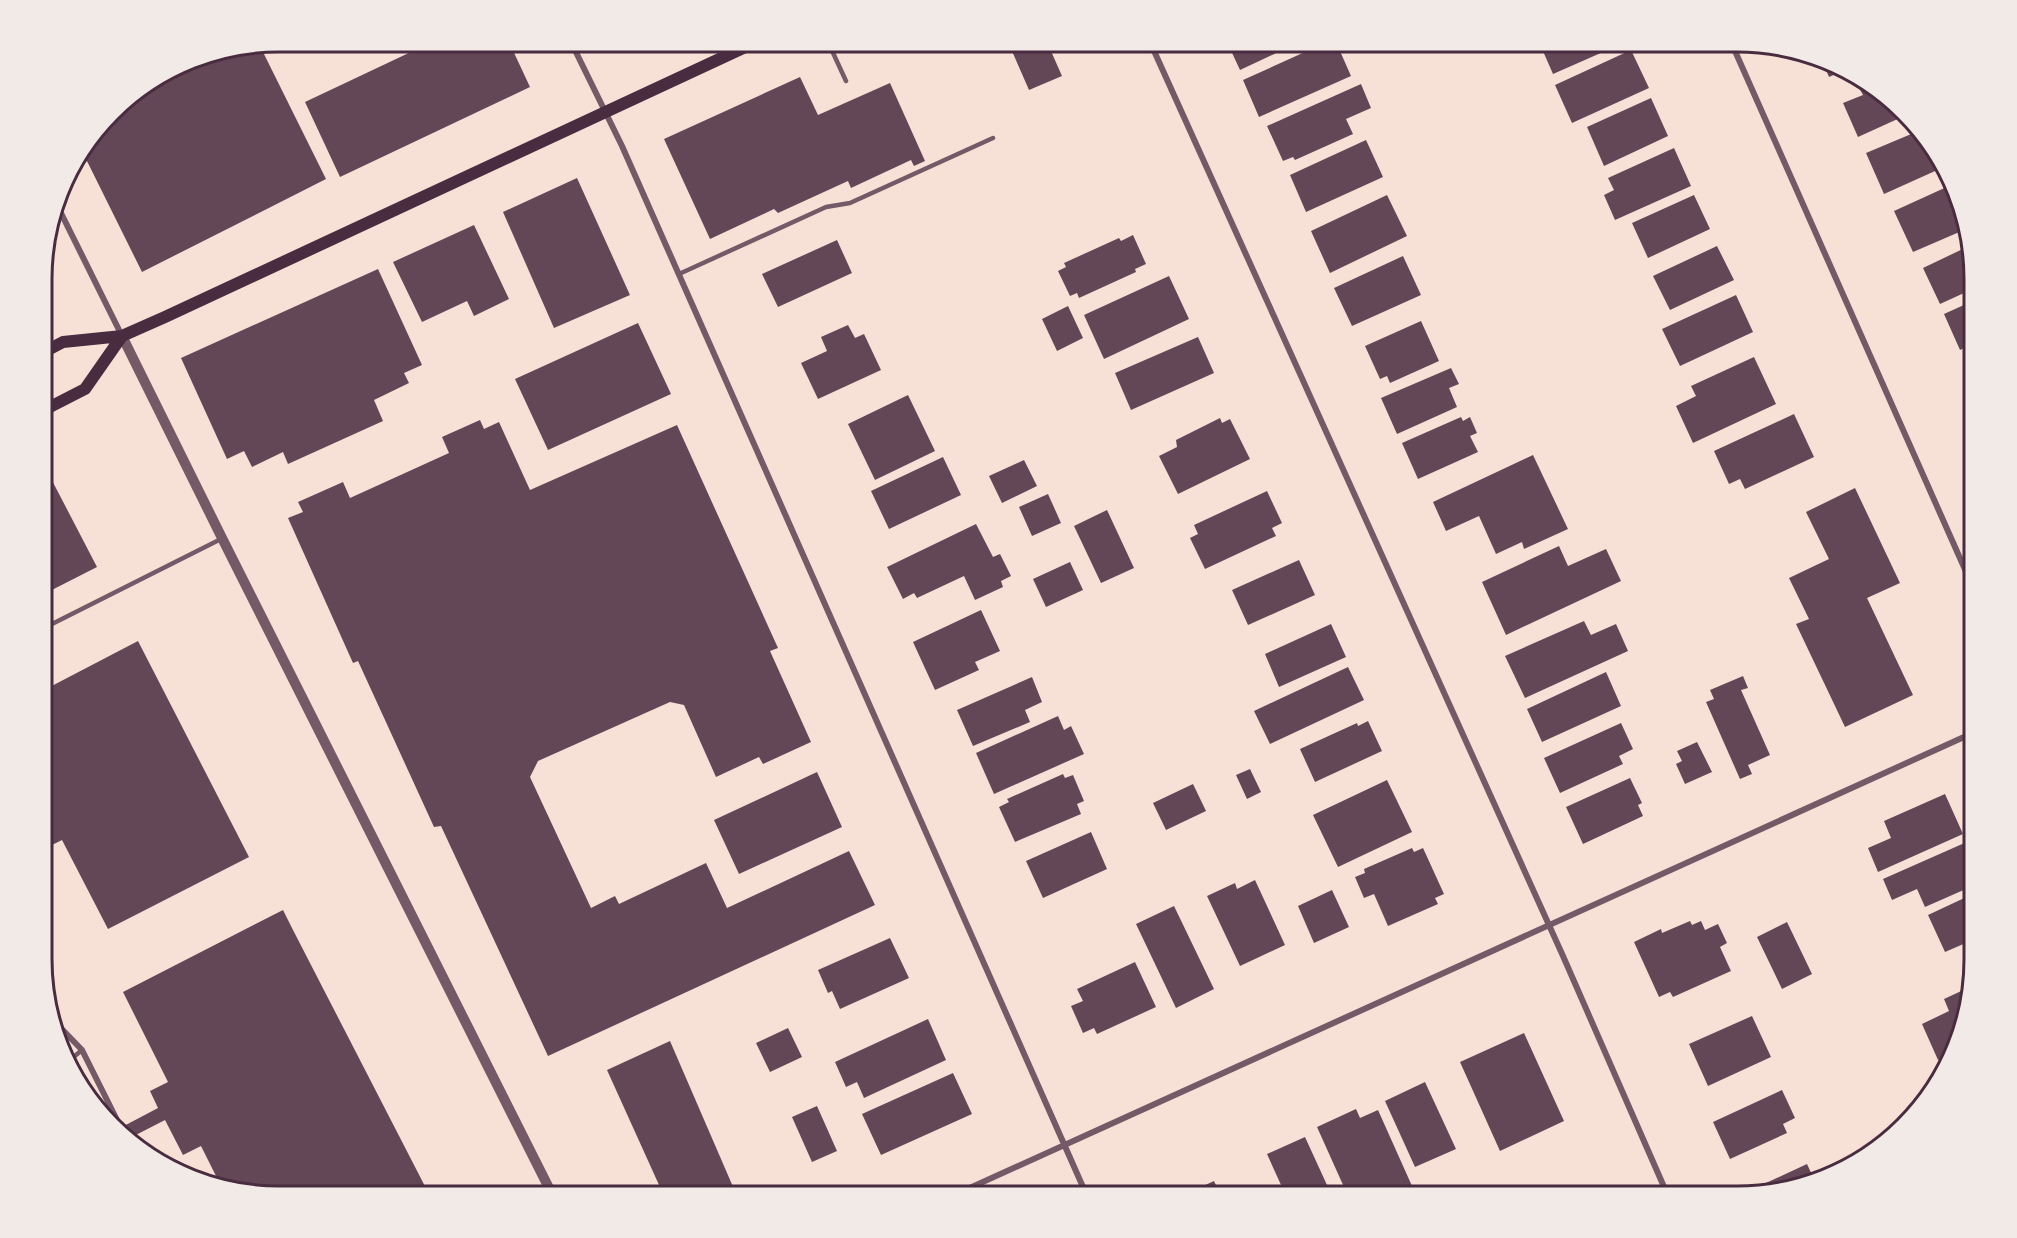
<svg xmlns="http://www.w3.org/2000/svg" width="2017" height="1238" viewBox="0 0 2017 1238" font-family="'Varela Round',sans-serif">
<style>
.building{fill:#644757}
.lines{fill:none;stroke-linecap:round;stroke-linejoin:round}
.service{stroke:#755966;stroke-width:4.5}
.minor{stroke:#755966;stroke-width:6}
.tertiary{stroke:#755966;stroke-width:10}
.secondary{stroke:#4a2c40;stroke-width:12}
.rim{fill:none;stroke:#4a2c40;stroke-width:3}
</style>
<rect width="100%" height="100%" fill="#f7e1d7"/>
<!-- building -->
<path class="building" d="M432,42H509L530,87L340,177L305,102Z
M1008,42H1047L1062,76L1029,90Z
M1227,42H1300L1240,70Z
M1327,42H1336L1351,76L1259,117L1243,80Z
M1539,42H1618L1619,45L1553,74Z
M260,46L326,179L142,272L83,153L123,101L189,60Z
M1631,50L1649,88L1572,123L1555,85Z
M1821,58L1845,70L1829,77Z
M800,77L818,115L890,83L925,161L914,166L911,160L851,188L848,181L778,213L774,209L710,239L664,139Z
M1868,81L1902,117L1858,137L1843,103L1863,95L1858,86Z
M1361,84L1371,108L1346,119L1353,134L1295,160L1293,157L1283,161L1267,126Z
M1651,98L1668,136L1604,166L1587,127Z
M1916,132L1940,157L1944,167L1884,194L1866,153Z
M1366,140L1383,177L1306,212L1290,175Z
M1674,148L1691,186L1615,220L1604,195L1614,190L1608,178Z
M577,178L630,295L554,328L503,212Z
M1951,185L1964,230L1913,252L1894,211Z
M1387,195L1407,236L1330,273L1311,231Z
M1694,195L1710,229L1648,258L1632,223Z
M474,225L509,299L474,316L467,301L422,322L393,262Z
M1133,235L1146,264L1135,269L1136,272L1079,298L1077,293L1070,296L1058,271L1066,267L1064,263L1119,238L1121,241Z
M837,240L852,273L778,307L762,274Z
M1717,246L1734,280L1670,310L1653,276Z
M1969,246L1975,264V288L1940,304L1923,268Z
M1403,256L1421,295L1352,326L1334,288Z
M378,269L422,365L404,373L409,383L374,400L383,421L288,464L283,452L252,467L244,451L227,459L181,358Z
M1169,276L1189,319L1104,359L1084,315Z
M1736,295L1753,332L1680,366L1662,329Z
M1975,300V343L1960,350L1944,314Z
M1068,306L1083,338L1057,351L1042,319Z
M1421,321L1439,361L1390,383L1387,376L1380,379L1365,346Z
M638,323L671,394L548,450L515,379Z
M848,325L855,338L864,334L881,370L818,399L801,363L827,351L821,337Z
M1198,337L1214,373L1131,410L1115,373Z
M1754,357L1776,404L1693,443L1676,406L1696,396L1691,386Z
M1975,358V383L1965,362Z
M1451,368L1459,384L1449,388L1457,407L1397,434L1381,398Z
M908,395L935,451L875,480L848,424Z
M1794,414L1814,457L1745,489L1740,479L1729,484L1714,451Z
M1461,417L1463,421L1470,417L1477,433L1470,436L1478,452L1418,479L1402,443Z
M1220,418L1222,423L1230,419L1250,459L1178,494L1159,456L1177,447L1176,440Z
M480,420L484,429L499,422L530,490L677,425L778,648L770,651L811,742L763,764L759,757L716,777L684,705L670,702L538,761L530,777L591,908L615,896L619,904L706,863L727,908L849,851L875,905L548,1056L441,826L434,827L358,661L353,663L288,518L303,512L298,502L343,482L350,498L449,453L442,437Z
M1533,455L1568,529L1524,549L1522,542L1496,554L1479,516L1446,531L1433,502Z
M943,457L961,495L889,529L871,491Z
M1024,460L1037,486L1002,503L989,476Z
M44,465L97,567L44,594Z
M1855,488L1900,583L1867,598L1913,695L1845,727L1796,624L1809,619L1789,578L1829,559L1806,512Z
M1267,491L1282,523L1272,528L1276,536L1205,569L1190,538L1198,534L1194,525Z
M1048,494L1061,523L1032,536L1019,507Z
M1107,510L1134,568L1101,583L1074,526Z
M976,524L993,557L1000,554L1011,576L1001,581L1003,587L975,600L964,576L917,598L914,593L903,599L887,567Z
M1559,546L1568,566L1606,549L1621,581L1506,635L1482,582Z
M1299,560L1315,595L1248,625L1232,590Z
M1070,562L1083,590L1046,607L1033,579Z
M981,610L1000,651L975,662L979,670L935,690L913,642Z
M1584,621L1591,635L1616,624L1628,651L1525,698L1505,656Z
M1331,624L1346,657L1279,687L1265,654Z
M138,641L249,857L108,929L62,840L44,849V690Z
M1348,667L1364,700L1270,744L1254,711Z
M1606,672L1621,706L1542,742L1527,709Z
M1743,676L1748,688L1741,690L1770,755L1748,765L1752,774L1740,779L1706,702L1714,699L1710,690Z
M1032,677L1042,702L1025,710L1030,722L973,746L957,710Z
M1058,716L1064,730L1071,726L1084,754L994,794L976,753Z
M1368,721L1382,751L1315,782L1300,749L1357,723L1358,726Z
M1621,723L1633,749L1619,756L1623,764L1560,793L1544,758Z
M1697,742L1712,772L1685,784L1676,764L1682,761L1677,751Z
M1250,769L1261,792L1247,799L1236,775Z
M817,772L842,827L739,874L714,820Z
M1063,774L1065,778L1073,775L1084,801L1077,804L1081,814L1015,842L999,807L1009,802L1007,799Z
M1630,778L1642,803L1638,805L1643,816L1583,844L1566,807Z
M1387,780L1412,832L1338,867L1313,815Z
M1193,784L1206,811L1166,830L1153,803Z
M1945,794L1963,834L1878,872L1868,848L1891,838L1884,821Z
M1091,832L1107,869L1043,898L1026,861Z
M1969,841L1975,854V885L1925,907L1917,889L1892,900L1883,879Z
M1412,848L1414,852L1423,848L1444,894L1435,898L1438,904L1388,926L1374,894L1364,898L1355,877L1365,873L1364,869Z
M1255,880L1285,945L1240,966L1207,896L1235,883L1237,889Z
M1332,890L1349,927L1314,943L1298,906Z
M1975,893V939L1945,952L1928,915Z
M1174,906L1214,989L1176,1008L1136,924Z
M283,910L293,930L430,1196H279L222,1188L201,1146L183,1155L165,1120L130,1138L120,1128L158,1108L150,1091L168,1082L123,992Z
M1690,921L1692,925L1701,921L1705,930L1718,924L1727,943L1720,947L1731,971L1673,997L1670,992L1659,997L1634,942L1661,929L1662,933Z
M1787,922L1812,974L1782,989L1757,937Z
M890,938L909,978L840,1009L832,991L828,993L818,970Z
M1135,962L1156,1007L1097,1034L1094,1028L1083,1033L1071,1006L1083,1001L1077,989Z
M1972,986L1963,1035L1954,1053L1938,1060L1922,1024L1949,1011L1944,999Z
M1752,1016L1771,1057L1708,1086L1689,1044Z
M928,1019L946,1060L864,1098L857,1082L846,1087L835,1062Z
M788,1028L802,1057L770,1072L756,1043Z
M1524,1033L1564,1121L1500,1151L1460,1062Z
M670,1041L737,1196H664L607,1070Z
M953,1073L972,1114L881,1155L862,1114Z
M1425,1082L1456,1149L1415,1167L1385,1101Z
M1782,1090L1795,1118L1783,1124L1787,1133L1730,1159L1713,1122Z
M817,1106L837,1151L812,1162L792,1117Z
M1356,1109L1360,1118L1378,1110L1412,1186L1390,1196H1348L1317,1127Z
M1305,1137L1327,1185L1318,1189L1321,1196H1286L1267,1154Z
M1807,1164L1813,1177L1758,1194L1755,1188Z
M1214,1181L1221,1196H1181Z"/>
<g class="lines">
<!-- service -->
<path class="service" d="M828,42L846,81
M679,274L826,207L850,203L993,138
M44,628L221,539
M70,1060L82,1050"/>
<!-- minor -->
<path class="minor" d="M571,42L622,146L1087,1196
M1150,42L1563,956L1668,1196
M1731,42L1975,592
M57,205L122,336
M57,1024L82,1050L123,1132
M952,1196L1975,732"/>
<!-- tertiary -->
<path class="tertiary" d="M122,336L222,538L553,1196"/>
<!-- secondary -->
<path class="secondary" d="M44,352L63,342L122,336L165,317L756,42
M44,410L85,389L122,336"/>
</g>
<!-- crop -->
<path d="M0 0H2017V1238H0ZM279 52H1737A227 227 0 0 1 1964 279V959A227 227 0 0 1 1737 1186H279A227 227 0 0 1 52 959V279A227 227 0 0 1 279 52Z" fill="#f1eae7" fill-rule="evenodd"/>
<path class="rim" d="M279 52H1737A227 227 0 0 1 1964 279V959A227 227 0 0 1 1737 1186H279A227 227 0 0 1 52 959V279A227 227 0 0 1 279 52Z"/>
</svg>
